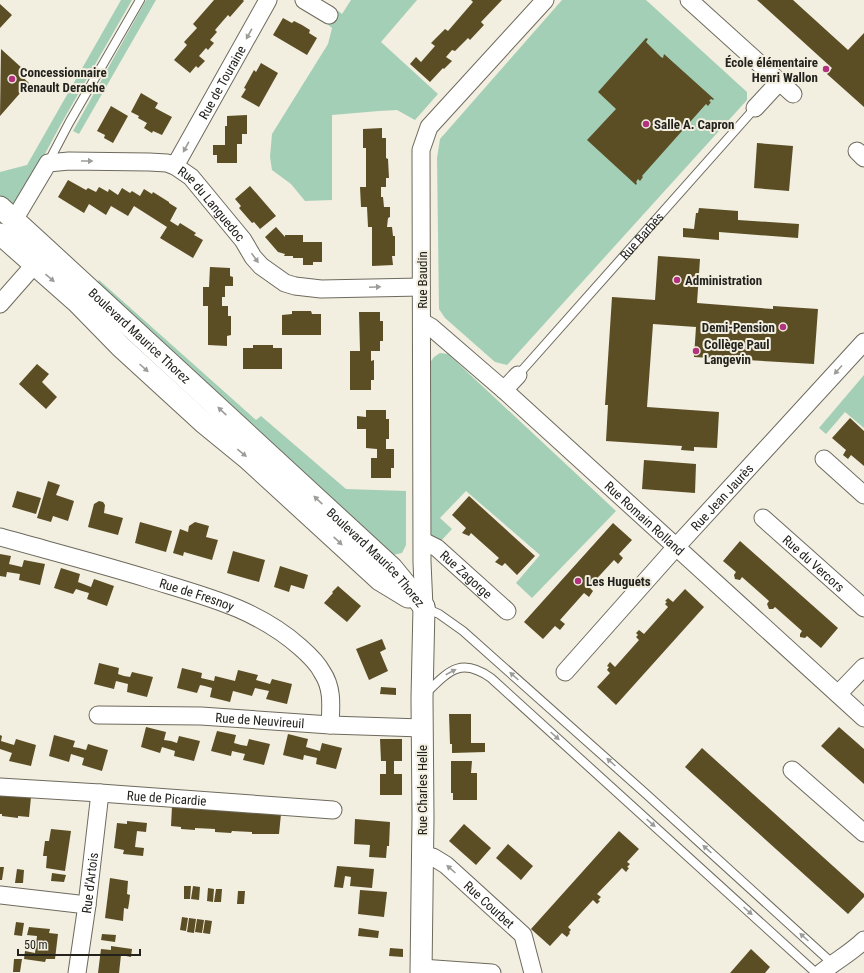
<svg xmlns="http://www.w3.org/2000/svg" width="864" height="973" viewBox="0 0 864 973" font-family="'Roboto Condensed',sans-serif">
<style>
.green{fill:#a4cfb7}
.building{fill:#5b4e25}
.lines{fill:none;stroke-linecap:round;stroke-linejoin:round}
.service-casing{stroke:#6d6a5d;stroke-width:10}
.minor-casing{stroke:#6d6a5d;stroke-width:19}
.tertiary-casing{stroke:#6d6a5d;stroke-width:23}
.service{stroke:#fff;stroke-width:8}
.minor{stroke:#fff;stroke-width:17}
.tertiary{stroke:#fff;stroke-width:21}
.oneway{fill:#9c9c99}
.poi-dot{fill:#b3327e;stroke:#f2eee0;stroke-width:1.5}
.labels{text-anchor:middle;stroke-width:4;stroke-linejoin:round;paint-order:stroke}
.poi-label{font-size:13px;font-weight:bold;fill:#23221d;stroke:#f2eee0;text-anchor:start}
.street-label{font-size:13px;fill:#23221d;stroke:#f2eee0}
</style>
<rect width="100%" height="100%" fill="#f2eee0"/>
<!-- green -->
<path class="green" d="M121,0H132L61,124L18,204L6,205L0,200V172L27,165Z
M146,0H156L79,134L73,131Z
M351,0H417L381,42L438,94L415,120L397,110L379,111L332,115V200L305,201L291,184L272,170L270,157L272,134L328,44L332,28L325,22L333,7L342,14Z
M562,0H646L747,92V100L507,365L495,362L445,318L439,309L437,158L440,139Z
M99,280L256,420L261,416L346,489L406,491V545L402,553L393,555L388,551L96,285Z
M440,353L448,354L616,511L532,598L516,583L540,555L466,491L440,518L452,529L440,542L432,536L429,526V364L434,357Z
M864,375V428L845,412L826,434L819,428Z"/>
<!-- building -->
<path class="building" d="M214,0H243L244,1L230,17L228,15L215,30L217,32L210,40L214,43L208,50L206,48L199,56L205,61L198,68L196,66L190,73L174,60L187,45L184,42L197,28L193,24Z
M471,0H502L481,22L484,25L470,40L468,38L455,51L452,50L446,57L452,61L444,69L443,68L430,82L410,64L416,57L421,62L435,46L431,43L445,29L448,31L473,2Z
M757,0H793L848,50L864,33V107L827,74L832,68Z
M0,4L12,15L0,28Z
M283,18L292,23L294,21L302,25L310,30L309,33L317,38L307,55L273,35Z
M646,38L648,39L646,42L661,57L663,58L664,54L714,99L713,100L711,99L709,101L711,102L708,106L706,104L642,176L643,177L640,181L638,179L636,182L637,183L636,185L587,140L616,109L598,92Z
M1,49L23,69L19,74L29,83L0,116Z
M261,63L278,73L259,107L241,97L246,89L244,88L254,70L256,72Z
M141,93L158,103L155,108L172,117L162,135L153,131L152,133L144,128L147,123L138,118L139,116L131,112Z
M111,106L128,116L113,143L104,138L105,135L97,131Z
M247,115V134H242V144H237V163H217V155H213V145H225V126H227V116Z
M382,128V138H386V158L388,159L389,178H386V187H381V197H383L384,207H390V217L388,218L387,227H392L393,236H395V256H392L393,265L372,266V227H368L367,207H361L360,187H366V148H363V129Z
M757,143L793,146L789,191L754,188Z
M68,180L86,190L88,188L96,192L99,187L108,192L109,189L118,195L122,188L130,193L132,191L140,196L144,189L152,194L153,192L169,202V203L177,208L170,221L178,226L180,223L196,233L194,235L203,240L193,258L160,238L167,227L134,206L128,216L111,206L106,215L89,204L84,213L58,197Z
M250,186L276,216L260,229L254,222L252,223L239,208L241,206L235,199Z
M699,208L738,211V220L799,224L798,238L719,232V240L683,237V228L694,229L696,213H698Z
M276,227L285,237V235H303V242H322V262H313V265H303V258H293V256H284L285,254L278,252L265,237Z
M658,256L700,259L697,303L773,309V306L818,309L814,364L694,357L696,327L653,324L647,407L719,412L717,448L694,447V451L681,450L682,446L606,441L608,405H605L612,297L655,300Z
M210,267L230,268V276L233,277V286H225V297H222V306H228V316H231V335L227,336V346L208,345V306H203V287H209Z
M292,311H311L312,314H321V335H282V315L292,314Z
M359,312H380V321H383V341H380V351H371V361L374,360V380H371V390H350V351H360Z
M253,345H273V348H282V369H243V348H253Z
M37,364L49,374L42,382L57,397L46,409L19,384Z
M366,410H386V419H389V439H386V449H394V468H391V478H371V458H377V449L366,448V429H357V416L366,417Z
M850,418L864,431V466L851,455L848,459L843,455L846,450L832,438Z
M644,460L696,464L695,493L642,489Z
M48,481L60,485L56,495L74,501L68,521L53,516L51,522L37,518Z
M17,491L41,498L36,514L12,507Z
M469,496L535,556L517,575L505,563L502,566L495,562L499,558L471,533L469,536L462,533L466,528L452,515Z
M99,501L103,502L105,505L104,513L123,518L118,535L88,527L94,504Z
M140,522L172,531L166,552L135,543Z
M195,522L209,526L206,537L218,540L212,560L184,552L183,556L173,553L180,529L188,532L189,526Z
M613,523L632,540L619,554L623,558L618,564L614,560L589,587L593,591L589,597L584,593L560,620L565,624L560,630L555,626L543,639L524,622Z
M740,541L838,628L821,648L807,636L805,638L800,637V634L802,631L775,607L773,609H769L767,604L769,601L742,577L740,580L735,579L734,575L736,572L723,561Z
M233,551L265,560L259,582L227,573Z
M0,554L11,556L9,564L22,567L24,560L45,564L40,585L19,580L20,574L7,572L6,577L0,576Z
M280,566L308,575L304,589L291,585L289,592L274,587Z
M61,568L80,574L78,582L91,587L94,579L114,586L107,606L87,599L89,593L82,591L76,589L73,594L54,588Z
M338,586L361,606L347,622L324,603L333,593L332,592Z
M685,589L704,607L616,705L597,687L610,673L607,670L609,667L607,666L610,662L615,667L639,640L636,637L638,635L636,633L639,630L644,634L668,607L665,604L667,602L665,601L668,598L673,602Z
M382,639L386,649L380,652L388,671L369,680L356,649Z
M99,663L119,668L118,674L124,676L130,677L132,672L153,677L147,697L127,692L128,684L116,681L114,689L94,684Z
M182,668L202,673L201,678L214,681L215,676L235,681L238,670L258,675L256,680L270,684L272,679L292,684L287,704L266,699L269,691L255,688L252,696L233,691L230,702L210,697L212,688L205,686L200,685L197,693L177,688Z
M381,687L396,688V695L380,694Z
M449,714H471V743H485V752L452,753V744H450Z
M146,727L166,732L164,740L171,741L177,743L179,736L200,741L194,761L174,756L175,751L162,747L160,753L141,747Z
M839,727L864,749V784L821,746Z
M217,731L236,735L234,743L241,745L247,746L249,739L270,744L264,765L243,760L245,754L232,751L231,756L211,751Z
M288,734L308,739L306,747L320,751L322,743L342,748L336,769L316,764L317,758L304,755L303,760L283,755Z
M0,735L2,736L1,741L14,745L16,739L36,745L31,766L9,761L12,753L0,749Z
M54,735L75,741L73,747L79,748L86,750L88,744L108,750L102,771L82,765L84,758L71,754L69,762L49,756Z
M380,739H402V761H394V774H402V795H380V774H386V761H381Z
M702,748L864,894V897L848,914L685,767Z
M451,761H472L471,773H477V800H453V793H451Z
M0,795L31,797L29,817L18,816V818L2,816V814H0Z
M172,806L281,814L279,834H252V832L232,831L231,833L215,832V829L195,828V830L181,829V827L171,826Z
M355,819L390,822L389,846H387L386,858L369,857L370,845L354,844Z
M127,821L147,823L146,832L137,831L135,847L144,848L143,856L123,854L124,850L114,848L117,823L127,824Z
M464,824L491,848L476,865L449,841Z
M51,829L71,831L65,871L46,868L47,856H43L45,841H49Z
M619,831L639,849L627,862L630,864L627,867L629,868L626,872L622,868L597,894L601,897L598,900L600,901L597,904L593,900L568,927L571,930L569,932L570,933L567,937L562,933L550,946L531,929Z
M508,844L533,866L521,880L496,858Z
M337,866L374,869L372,888L350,886L351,877L345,876L343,888L334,887Z
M0,867H4L2,880H0Z
M17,869L24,870L23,883H15Z
M52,873L66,875L64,882L51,881Z
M110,878L128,881L127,894L130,895L129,903L128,909L124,908L123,921L105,918Z
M184,886H191L190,899H184Z
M193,886L200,887L199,900L191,899Z
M208,888L214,889L213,902L207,901Z
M216,889H222L221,902H214Z
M360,890L387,892L384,917L358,914Z
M238,891H245L244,904H237Z
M182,917L188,918L186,931L180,930Z
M189,918L196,919L194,933L187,932Z
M197,919L204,920L202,933L195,932Z
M205,920L212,921L210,934L203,933Z
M16,922L24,923L22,936L14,935Z
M29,927L50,929L49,933L58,934L55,959H46L45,962L24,959L25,951L35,953L37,936L27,935Z
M359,928L379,931L378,938L358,936Z
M102,934L116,935L115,942L101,940Z
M111,946L132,949L131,957L121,955L119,973H98L101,949L111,950Z
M390,948L403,949V957L389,956Z
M751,949L770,967L765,973H730Z
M14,959H22L20,972H13Z"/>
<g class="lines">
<defs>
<g id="service">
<path d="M48,163L69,123L140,0"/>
<path id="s1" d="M518,375L755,108"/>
<path d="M425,608L439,614L463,631L645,793L832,963"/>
<path d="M425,694C448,672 460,656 491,678L816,973"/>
</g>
<g id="minor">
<path d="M304,0L329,15"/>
<path d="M689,0L793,94"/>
<path d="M755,108L779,82"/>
<path d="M857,151L864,158"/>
<path id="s2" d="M175,166L268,0"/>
<path id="s3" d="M14,220L48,163L69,161L149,162L167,163L175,166L191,177L243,240L253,257L261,266L285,283L295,286L321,289L421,287"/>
<path d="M0,304L43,255"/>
<path id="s4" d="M422,322L431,327L504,390L864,718"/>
<path d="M504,390L518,375"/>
<path d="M824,459L864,495"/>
<path id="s5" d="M763,518L864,608"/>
<path id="s6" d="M0,537C50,551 100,564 149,579C204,596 256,608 300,647C308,654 317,662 322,672C333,688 331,706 330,725"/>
<path id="s7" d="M423,541L437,548L507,611"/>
<path d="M424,607L422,562L421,150L429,127L545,0"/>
<path id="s8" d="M565,672L676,547L864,342"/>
<path d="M838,694L864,667"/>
<path id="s9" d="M98,715L201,716L330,725L422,728"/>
<path d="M792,770L864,833"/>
<path id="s10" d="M0,787L100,793L333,810"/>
<path id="s11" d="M422,855L433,857L446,865L523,935L533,973"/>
<path d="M0,895L87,905"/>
<path d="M421,968L492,973"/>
<path id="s12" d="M77,973L87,905L100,793"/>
<path d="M821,973C835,961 851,953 864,940"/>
</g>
<g id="tertiary">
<path id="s13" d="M0,207L47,250L392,568L424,607"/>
<path d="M0,234L76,301L120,346L203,422L247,458L380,580L408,597"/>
<path d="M421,973L423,817L422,698L424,607"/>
</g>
</defs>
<!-- service casing -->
<use href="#service" class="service-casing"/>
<!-- minor casing -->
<use href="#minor" class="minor-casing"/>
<!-- tertiary casing -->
<use href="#tertiary" class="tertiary-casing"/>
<!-- service -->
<use href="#service" class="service"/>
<!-- minor -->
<use href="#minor" class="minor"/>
<!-- tertiary -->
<use href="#tertiary" class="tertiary"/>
</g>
<!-- one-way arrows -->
<defs><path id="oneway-solid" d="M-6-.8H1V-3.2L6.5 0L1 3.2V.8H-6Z"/></defs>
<g class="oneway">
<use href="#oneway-solid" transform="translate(249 34) rotate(119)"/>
<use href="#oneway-solid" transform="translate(186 147) rotate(119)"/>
<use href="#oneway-solid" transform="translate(87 161)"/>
<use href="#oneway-solid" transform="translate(255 258) rotate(54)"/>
<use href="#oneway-solid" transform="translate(50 278) rotate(41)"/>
<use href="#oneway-solid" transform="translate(375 287) rotate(-2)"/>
<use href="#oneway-solid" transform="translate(144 368) rotate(42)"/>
<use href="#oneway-solid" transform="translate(838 370) rotate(132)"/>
<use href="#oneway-solid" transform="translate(222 411) rotate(-137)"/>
<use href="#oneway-solid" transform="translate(242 453) rotate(39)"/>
<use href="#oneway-solid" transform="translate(318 500) rotate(-137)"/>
<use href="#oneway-solid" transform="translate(338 541) rotate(43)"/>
<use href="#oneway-solid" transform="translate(451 672) rotate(-28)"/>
<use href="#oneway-solid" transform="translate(514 676) rotate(-138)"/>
<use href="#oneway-solid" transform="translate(555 736) rotate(42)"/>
<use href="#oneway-solid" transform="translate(611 762) rotate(-138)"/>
<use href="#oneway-solid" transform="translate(651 823) rotate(42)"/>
<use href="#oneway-solid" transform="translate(707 849) rotate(-138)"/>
<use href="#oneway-solid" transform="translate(451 869) rotate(-138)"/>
<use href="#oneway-solid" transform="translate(748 911) rotate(42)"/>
<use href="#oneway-solid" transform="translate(804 937) rotate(-138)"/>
</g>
<!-- markers -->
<g class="poi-dot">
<circle cx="826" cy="69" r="4"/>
<circle cx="12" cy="79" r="4"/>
<circle cx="646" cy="124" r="4"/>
<circle cx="677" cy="280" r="4"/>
<circle cx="783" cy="327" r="4"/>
<circle cx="696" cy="351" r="4"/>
<circle cx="578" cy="581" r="4"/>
</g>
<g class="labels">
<!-- poi labels -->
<g class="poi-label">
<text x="818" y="67" text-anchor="end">École élémentaire<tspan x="818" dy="15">Henri Wallon</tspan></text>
<text x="20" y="77">Concessionnaire<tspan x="20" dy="15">Renault Derache</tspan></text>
<text x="654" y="129">Salle A. Capron</text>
<text x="685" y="285">Administration</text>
<text x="775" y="332" text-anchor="end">Demi-Pension</text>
<text x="704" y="349">Collège Paul<tspan x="704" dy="15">Langevin</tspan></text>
<text x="586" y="586">Les Huguets</text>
</g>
<!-- street labels -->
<g class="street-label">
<text dy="5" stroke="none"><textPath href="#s2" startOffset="96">Rue de Touraine</textPath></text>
<text dy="5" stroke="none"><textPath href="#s3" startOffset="247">Rue du Languedoc</textPath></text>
<text dy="5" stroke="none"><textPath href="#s1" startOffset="186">Rue Barbès</textPath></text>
<text transform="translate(422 280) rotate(-90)" y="5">Rue Baudin</text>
<text dy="5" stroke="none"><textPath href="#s13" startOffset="190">Boulevard Maurice Thorez</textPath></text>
<text dy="5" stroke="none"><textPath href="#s8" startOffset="235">Rue Jean Jaurès</textPath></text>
<text dy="5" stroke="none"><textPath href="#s4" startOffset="297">Rue Romain Rolland</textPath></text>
<text dy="5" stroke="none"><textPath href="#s13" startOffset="514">Boulevard Maurice Thorez</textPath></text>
<text dy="5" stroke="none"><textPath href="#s5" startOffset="68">Rue du Vercors</textPath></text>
<text dy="5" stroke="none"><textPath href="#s7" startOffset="55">Rue Zagorge</textPath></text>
<text dy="5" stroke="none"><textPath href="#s6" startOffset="205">Rue de Fresnoy</textPath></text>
<text dy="5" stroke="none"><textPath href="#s9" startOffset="162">Rue de Neuvireuil</textPath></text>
<text transform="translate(422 790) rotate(-90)" y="5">Rue Charles Helle</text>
<text dy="5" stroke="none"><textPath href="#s10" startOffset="167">Rue de Picardie</textPath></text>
<text dy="5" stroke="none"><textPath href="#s12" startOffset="91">Rue d'Artois</textPath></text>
<text dy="5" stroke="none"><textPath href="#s11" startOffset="85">Rue Courbet</textPath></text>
</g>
</g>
<!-- scale -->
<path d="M18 949v6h122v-6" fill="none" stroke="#23221d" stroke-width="2"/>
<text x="24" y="949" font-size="12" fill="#23221d" stroke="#f2eee0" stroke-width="3" paint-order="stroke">50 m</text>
</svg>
